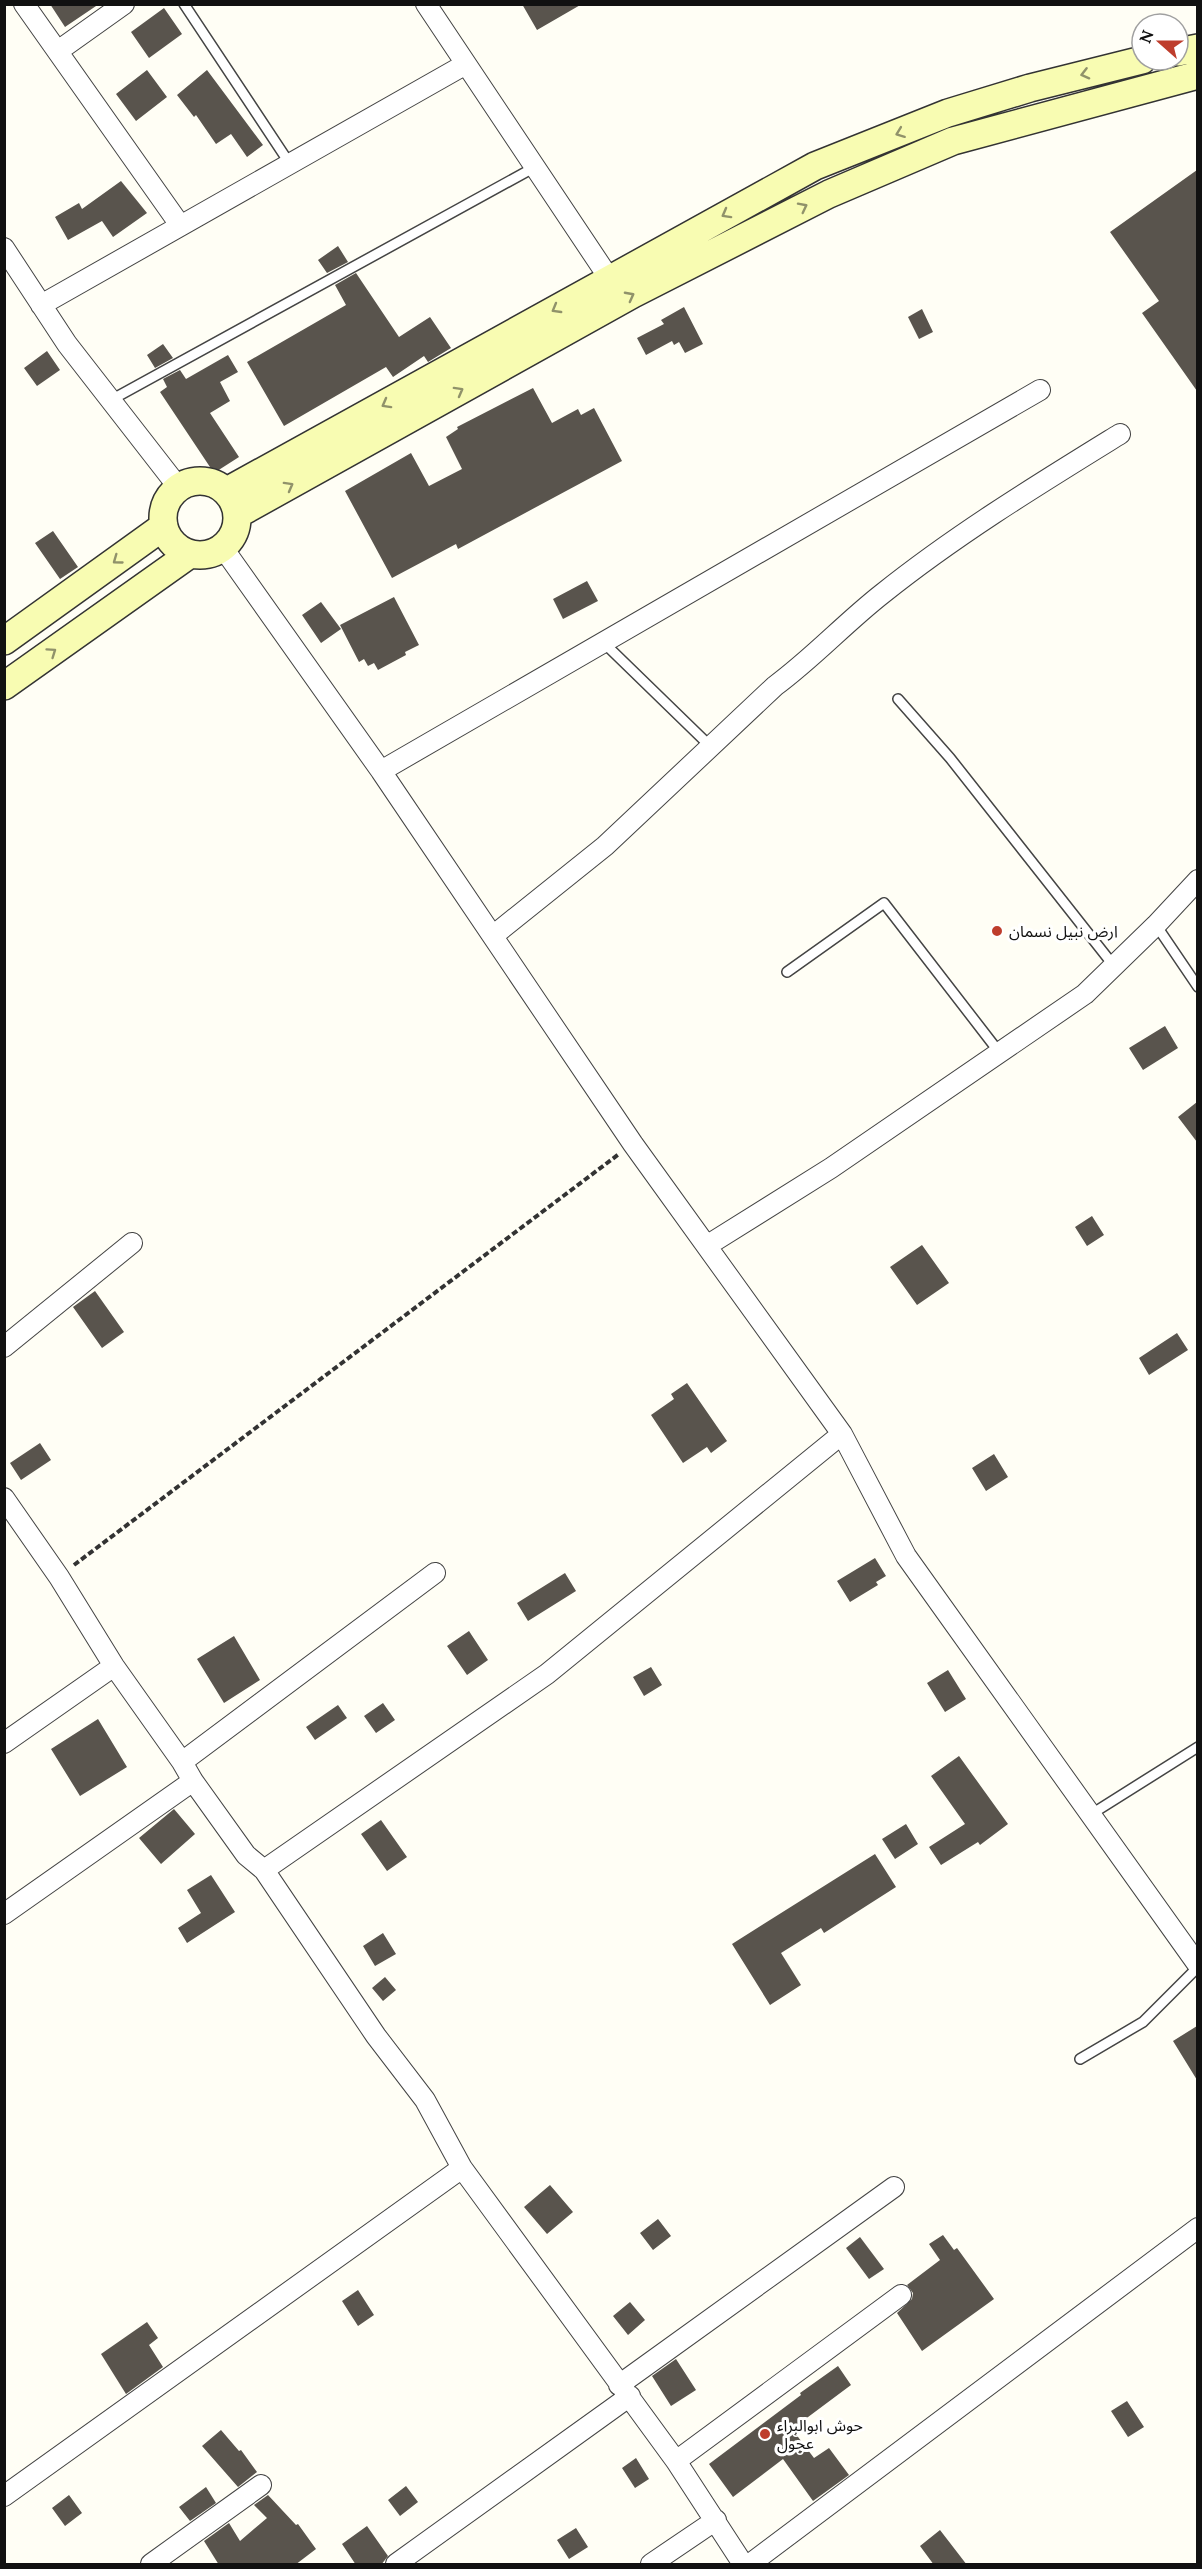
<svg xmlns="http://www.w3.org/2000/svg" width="1202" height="2569" viewBox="0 0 1202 2569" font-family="Lora,'Noto Sans Arabic',serif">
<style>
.building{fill:#59544d}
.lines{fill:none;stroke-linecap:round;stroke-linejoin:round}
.lane-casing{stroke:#444;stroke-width:12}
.street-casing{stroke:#444;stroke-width:22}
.secondary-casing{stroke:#333;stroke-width:30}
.path{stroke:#333;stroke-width:4;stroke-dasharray:6 3;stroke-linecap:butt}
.lane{stroke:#fff;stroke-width:9}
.street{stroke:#fff;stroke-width:20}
.secondary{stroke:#f8fcb2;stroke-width:27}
.oneway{stroke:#90926a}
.poi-dot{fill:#be3d2c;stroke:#fff;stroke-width:2}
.labels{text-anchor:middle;stroke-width:6;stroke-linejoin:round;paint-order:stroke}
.poi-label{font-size:16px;fill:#111;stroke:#fff;text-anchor:start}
</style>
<rect width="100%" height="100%" fill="#fffef5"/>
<!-- building -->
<path class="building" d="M50,4H99L65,27Z
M522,4H582L537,30Z
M164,8L182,34L149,58L131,32Z
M147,70L167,97L136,121L116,94Z
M207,70L263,145L247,157L231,134L216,144L196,115L194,117L177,95Z
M1197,170V391L1142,313L1159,301L1110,232Z
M121,181L147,213L113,237L102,221L68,240L55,217L79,203L82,209Z
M338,246L348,262L327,273L318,260Z
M356,273L399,337L430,317L451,348L428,362L424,356L393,377L386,367L284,426L247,362L346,305L335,285Z
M684,307L703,344L685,353L679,342L674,345L672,341L646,355L637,338L664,324L661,320Z
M922,309L933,332L919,339L908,317Z
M163,344L173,358L155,368L147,355Z
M47,351L60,370L37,386L24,368Z
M228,355L238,372L220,382L230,401L210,413L239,457L214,473L160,392L167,387L163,379L180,370L186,379Z
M533,388L552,423L578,409L581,415L594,408L622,461L458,549L456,544L392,578L345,491L411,453L429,486L462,469L446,437L458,429L457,427Z
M53,531L78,567L60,579L35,543Z
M587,581L598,601L563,619L553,599Z
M394,597L419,645L405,652L406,655L378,670L374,663L368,666L364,659L359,662L340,625Z
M321,602L341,629L321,643L302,615Z
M1165,1026L1178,1048L1143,1070L1129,1048Z
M1197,1102V1142L1178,1117Z
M1092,1216L1104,1235L1087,1246L1075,1227Z
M922,1245L949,1283L917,1305L890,1267Z
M95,1291L124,1332L102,1348L73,1307Z
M1177,1333L1188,1350L1149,1375L1139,1358Z
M687,1383L727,1441L711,1453L707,1447L683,1463L651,1415L674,1399L671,1394Z
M40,1443L51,1460L21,1480L10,1463Z
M994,1454L1008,1477L986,1491L972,1468Z
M875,1558L886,1576L876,1582L878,1585L850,1602L837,1581Z
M565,1573L576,1591L528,1621L517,1603Z
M469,1631L488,1660L467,1675L447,1646Z
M234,1636L260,1680L224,1703L197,1659Z
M651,1667L662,1685L644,1696L633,1677Z
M948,1670L966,1699L945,1712L927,1683Z
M383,1703L395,1720L376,1733L364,1716Z
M338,1705L347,1718L315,1740L306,1727Z
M98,1719L127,1767L80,1796L51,1749Z
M959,1756L1008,1824L980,1845L978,1842L941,1865L929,1847L965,1824L931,1776Z
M174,1809L195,1834L161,1864L139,1838Z
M381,1820L407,1857L387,1871L361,1834Z
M906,1824L918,1844L895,1859L882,1839Z
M875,1854L896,1887L824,1933L821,1928L781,1953L801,1985L770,2005L732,1944Z
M211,1875L235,1912L187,1943L178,1928L201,1913L187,1890Z
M383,1933L396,1954L375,1966L363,1946Z
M385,1977L396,1990L383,2001L372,1988Z
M1197,2026V2080L1173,2041Z
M550,2185L573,2212L547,2234L524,2207Z
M658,2219L671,2236L653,2250L640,2233Z
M943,2235L954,2250L957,2248L994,2299L922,2351L897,2313L912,2299L913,2293L907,2285L940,2260L929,2244Z
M860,2237L884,2269L869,2279L846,2248Z
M358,2290L374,2315L358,2326L342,2301Z
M630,2302L645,2320L628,2335L613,2316Z
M147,2322L158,2338L149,2345L163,2367L126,2394L101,2354Z
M676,2359L696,2390L671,2406L652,2376Z
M838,2366L851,2385L792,2429L814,2458L829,2448L849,2475L813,2501L783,2459L733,2497L709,2464L801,2395L800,2393Z
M1127,2401L1144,2427L1128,2437L1111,2411Z
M221,2430L239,2451L241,2450L257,2472L238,2487L202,2446Z
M636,2458L649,2479L635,2488L622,2468Z
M406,2486L418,2502L400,2516L388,2500Z
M206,2487L216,2503L190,2521L179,2507Z
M69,2495L82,2513L65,2526L52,2508Z
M268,2495L296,2525L298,2524L316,2549L295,2565H219L204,2541L229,2523L240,2541L267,2518L254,2505Z
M367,2526L388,2556L381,2565H356L342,2544Z
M576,2528L588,2547L569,2559L557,2540Z
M940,2530L967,2565H934L920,2546Z"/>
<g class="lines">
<defs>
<path id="lane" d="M184,4L290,164
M111,400L535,167
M602,641L710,746
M898,699L950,758L1114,966
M1156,925L1198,987
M787,972L884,903L999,1052
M1090,1815L1198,1747
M1080,2059L1143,2022L1198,1967"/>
<path id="street" d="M24,4L180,225
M426,4L609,278
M58,51L124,4
M4,248L67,344L179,488
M41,305L466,64
M223,548L381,771L633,1144L842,1434L906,1556L1198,1965
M381,771L1040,390
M494,935L605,846L775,686C813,658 845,623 882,594C957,534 1039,484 1120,434
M708,1245L831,1168L1085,994L1156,925L1198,880
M4,1347L132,1243
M4,1498L59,1577L114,1666L182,1762L193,1781L246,1855L264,1870L376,2036L425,2100L462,2168L676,2461L743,2564
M4,1743L114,1666
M182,1762L435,1573
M264,1870L547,1674L842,1434
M4,1914L193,1781
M619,2385L894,2187
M676,2461L901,2295
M4,2496L462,2168
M151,2564L261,2485
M396,2564L630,2396
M651,2564L716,2520
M750,2564L1198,2228"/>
<path id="secondary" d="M1178,52L1198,48
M163 518a37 37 0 1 1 74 0a37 37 0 1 1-74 0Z
M227,491L815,166L948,113L1030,88L1142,60
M238,514L633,294L829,194L953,141L1198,75
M4,641L164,526
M4,686L190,554"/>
</defs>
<!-- lane casing -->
<use href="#lane" class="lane-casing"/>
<!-- street casing -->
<use href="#street" class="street-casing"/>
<!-- secondary casing -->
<use href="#secondary" class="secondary-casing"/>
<!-- path -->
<path class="path" d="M74,1565L619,1154"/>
<!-- lane -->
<use href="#lane" class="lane"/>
<!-- street -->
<use href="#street" class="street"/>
<!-- secondary -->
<use href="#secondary" class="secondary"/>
</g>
<!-- one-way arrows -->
<defs><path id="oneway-chevron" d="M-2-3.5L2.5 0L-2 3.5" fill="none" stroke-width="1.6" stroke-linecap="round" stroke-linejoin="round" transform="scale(1.5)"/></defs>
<g class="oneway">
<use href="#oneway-chevron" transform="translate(1085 74) rotate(166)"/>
<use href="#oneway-chevron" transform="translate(900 133) rotate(159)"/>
<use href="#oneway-chevron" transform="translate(803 207) rotate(-27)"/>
<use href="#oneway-chevron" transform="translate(726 214) rotate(151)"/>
<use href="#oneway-chevron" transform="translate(630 296) rotate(-28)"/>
<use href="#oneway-chevron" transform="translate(556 309) rotate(150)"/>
<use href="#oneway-chevron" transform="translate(459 391) rotate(-29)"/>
<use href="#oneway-chevron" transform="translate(386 404) rotate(151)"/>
<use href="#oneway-chevron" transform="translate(289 486) rotate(-29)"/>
<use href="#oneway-chevron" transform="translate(117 560) rotate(144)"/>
<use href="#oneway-chevron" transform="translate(52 652) rotate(-35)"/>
</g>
<!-- markers -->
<g class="poi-dot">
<circle cx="997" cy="931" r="6"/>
<circle cx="765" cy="2434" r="6"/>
</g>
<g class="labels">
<!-- poi labels -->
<g class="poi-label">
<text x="1009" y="937">ارض نبيل نسمان</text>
<text x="777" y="2431">حوش ابوالبراء<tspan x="777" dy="18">عجول</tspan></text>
</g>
</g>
<!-- border -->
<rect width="1202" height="2569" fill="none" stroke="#111111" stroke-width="12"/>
<!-- north arrow -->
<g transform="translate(1160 42) rotate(291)"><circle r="28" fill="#ffffff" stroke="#a0a0a0" stroke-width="1.5"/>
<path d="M0-4.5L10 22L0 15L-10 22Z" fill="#be3d2c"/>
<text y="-9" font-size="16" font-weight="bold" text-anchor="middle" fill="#111111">N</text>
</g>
</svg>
